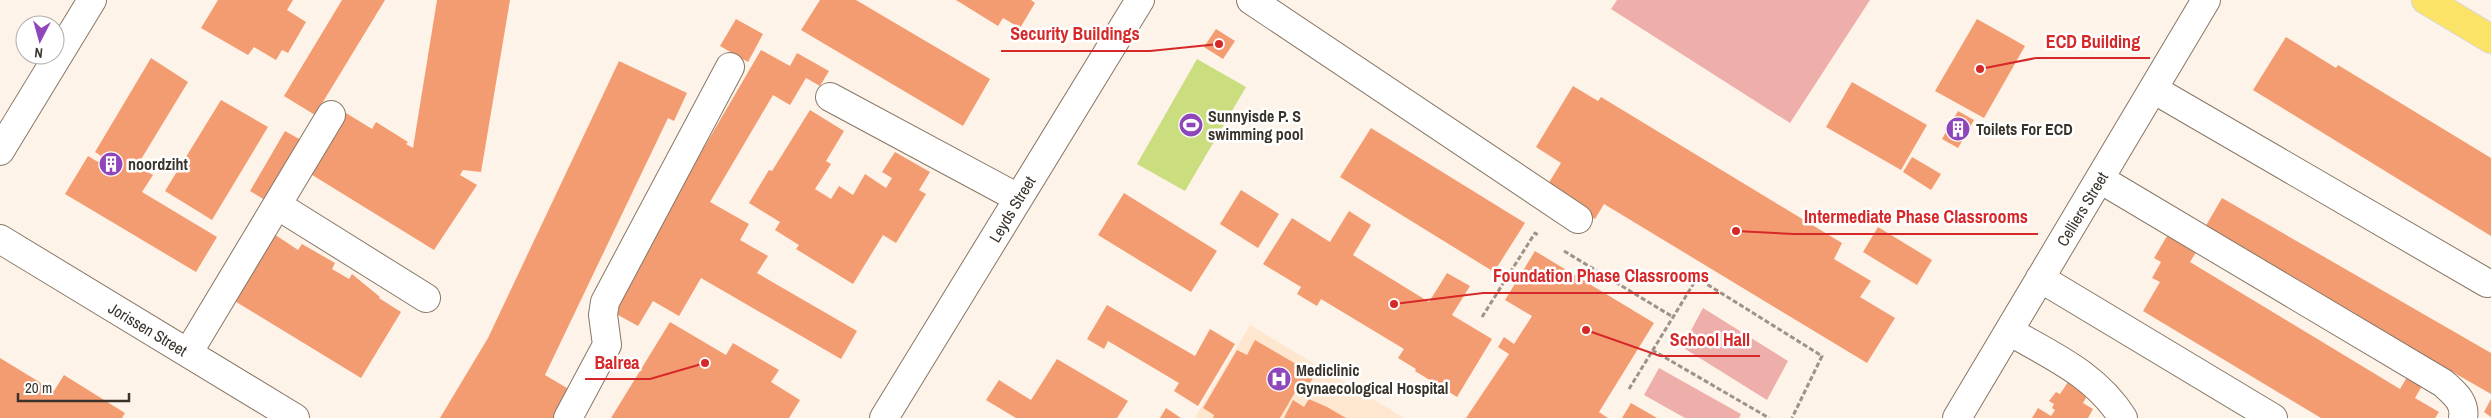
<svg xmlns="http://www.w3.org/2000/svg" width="2491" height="418" viewBox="0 0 2491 418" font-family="'Archivo Narrow',sans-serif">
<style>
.built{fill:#fee7ce}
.green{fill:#eeafab}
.water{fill:#cade80}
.building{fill:#f49c71}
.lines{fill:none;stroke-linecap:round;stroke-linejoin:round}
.minor-casing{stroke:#877766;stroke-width:30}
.major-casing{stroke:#d8d6d5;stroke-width:30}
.path{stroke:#9c938a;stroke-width:3;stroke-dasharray:5 2.5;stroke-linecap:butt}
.minor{stroke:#fff;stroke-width:28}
.major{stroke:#fbe368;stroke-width:28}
.labels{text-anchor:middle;stroke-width:5;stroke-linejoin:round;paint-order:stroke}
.poi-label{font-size:16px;font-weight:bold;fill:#3a332b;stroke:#fff;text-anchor:start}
.street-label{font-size:16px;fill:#3a332b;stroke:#fff}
.leader{fill:none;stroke:#d62828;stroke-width:2}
.callout-dot{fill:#d62828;stroke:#fff;stroke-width:2}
.callout-label{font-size:18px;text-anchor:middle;font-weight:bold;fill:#d62828;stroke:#fff;stroke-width:5;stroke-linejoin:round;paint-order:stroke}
</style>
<rect width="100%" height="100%" fill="#fef3e8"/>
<!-- built -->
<path class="built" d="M1250,325L1404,418H1195Z"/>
<!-- green -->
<path class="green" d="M1617,0H1870L1790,123L1611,9Z
M1703,308L1788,361L1767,400L1682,347Z
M1659,368L1741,414L1739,418H1685L1644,395Z"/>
<!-- water -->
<path class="water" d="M1197,59L1246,87L1185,191L1137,164Z"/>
<!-- building -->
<path class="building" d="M218,0H293L287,10L306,22L288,53L282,50L276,60L254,47L248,55L201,28Z
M342,0H385L315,115L284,96Z
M437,0H510L481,172L463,170L460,175L477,185L434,250L309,173L346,113L372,129L376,122L408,142L406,144L413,148Z
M820,0H856L990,79L963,126L801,30Z
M956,0H1031L1035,3L1020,28L1003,18L998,26Z
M736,19L763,34L748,62L720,46Z
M1977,19L2025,46L1984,118L1935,91Z
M1216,29L1235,41L1223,59L1204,47Z
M2286,37L2336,68L2338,65L2491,158V236L2253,90Z
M761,50L790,66L797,53L829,71L820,86L806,78L790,105L773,95L710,202L749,224L740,240L768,256L757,273L857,331L841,359L701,278L679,316L653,301L638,326L609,310Z
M151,58L188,82L137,166L153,175L142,192L217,237L196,272L65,194L88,156L98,162L101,156L95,152Z
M619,61L687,93L674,121L668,118L545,375L572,391L555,418H440L488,338Z
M1852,82L1927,125L1901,170L1826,127Z
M1573,86L1598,101L1601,97L1842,243L1834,259L1871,281L1860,297L1895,318L1867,363L1604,204L1595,219L1545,189L1561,163L1536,147Z
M221,100L268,127L212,220L165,191Z
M810,110L844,131L826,161L831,164L815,189L831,199L839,186L853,195L865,174L886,188L892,178L882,172L895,152L930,172L919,190L926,194L896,243L883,235L853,284L796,249L799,245L775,230L780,222L749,203L769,170L772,171Z
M1958,111L1974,120L1958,148L1942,139Z
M1371,128L1525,223L1494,272L1340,177Z
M285,131L301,140L265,200L250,191Z
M1912,157L1941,174L1931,190L1903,172Z
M1241,190L1279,214L1258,248L1220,224Z
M1124,193L1217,251L1191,292L1098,235Z
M2222,198L2491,353V394L2204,229Z
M1349,211L1371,225L1353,255L1364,262L1429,302L1447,273L1470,286L1452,315L1492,339L1457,397L1415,371L1416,369L1398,358L1404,349L1321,299L1317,306L1297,294L1301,287L1263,264L1292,218L1330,242Z
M1878,227L1932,260L1917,285L1863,252Z
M2170,231L2198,249L2190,262L2400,389L2411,370L2426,379L2415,398L2439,412L2435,418H2321L2143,311L2160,282L2152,278L2161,262L2154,258Z
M274,234L298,250L302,244L335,263L332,269L349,279L352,274L380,297L379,298L401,312L361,378L233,300Z
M1535,251L1654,323L1599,412L1608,418H1466L1509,354L1498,347L1504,337L1514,344L1532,316L1505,300Z
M1107,305L1195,356L1210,329L1235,344L1198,406L1174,391L1179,383L1108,341L1104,349L1087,339Z
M670,322L726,355L733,343L779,370L771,382L800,400L789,418H611Z
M1255,340L1308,371L1306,374L1313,378L1308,386L1301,382L1280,418H1213L1214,415L1203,408L1237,350L1247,355Z
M0,358L54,391L64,375L125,413L122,418H0Z
M1057,359L1128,401L1117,418H1016L986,400L999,380L1031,400Z
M2068,382L2088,394L2083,403L2093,409L2088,418H2032L2038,408L2051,416L2055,410L2052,408L2054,404L2049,401L2056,392L2060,394Z
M1309,399L1327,407L1346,418H1284L1293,400L1304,407Z
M2491,399V417L2484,412Z
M1631,403L1657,418H1622Z
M1166,408L1181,418H1160Z"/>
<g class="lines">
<defs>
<path id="minor" d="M1251,0L1578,219
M2153,89L2487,283
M830,97L1018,198
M0,151L92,0
M2100,179L2443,383C2454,393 2466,402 2463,418
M277,205L426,298
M0,239L295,418
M2040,278L2273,418
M2009,331C2052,356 2095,374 2123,418
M188,353L331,115
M568,418L607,345L603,315L605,302L730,67
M884,418L1140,0
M1957,418L2206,0"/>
<path id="major" d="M2426,0L2491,39"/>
</defs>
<!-- minor casing -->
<use href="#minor" class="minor-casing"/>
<!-- major casing -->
<use href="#major" class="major-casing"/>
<!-- path -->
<path class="path" d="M1564,251L1673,317
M1482,317L1535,233L1538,235
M1652,350L1769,418
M1629,389L1697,278L1822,356L1792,418"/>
<!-- minor -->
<use href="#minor" class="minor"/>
<!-- major -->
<use href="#major" class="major"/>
</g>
<!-- icons -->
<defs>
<symbol id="stadium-disc" viewBox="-11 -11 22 22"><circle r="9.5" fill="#8e46ba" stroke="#fff"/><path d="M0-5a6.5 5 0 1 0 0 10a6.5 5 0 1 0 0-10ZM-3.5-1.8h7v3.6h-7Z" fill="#fff"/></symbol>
<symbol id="building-disc" viewBox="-11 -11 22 22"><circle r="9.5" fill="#8e46ba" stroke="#fff"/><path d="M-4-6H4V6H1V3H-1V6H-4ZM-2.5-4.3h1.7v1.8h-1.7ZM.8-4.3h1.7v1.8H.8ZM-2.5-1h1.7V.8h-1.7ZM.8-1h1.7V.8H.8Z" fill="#fff"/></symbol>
<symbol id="hospital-disc" viewBox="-11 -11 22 22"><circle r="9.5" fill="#8e46ba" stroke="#fff"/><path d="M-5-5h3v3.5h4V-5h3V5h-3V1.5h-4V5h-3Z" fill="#fff"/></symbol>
</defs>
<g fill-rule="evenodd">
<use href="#stadium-disc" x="1177" y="111" width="28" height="28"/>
<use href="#building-disc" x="1944" y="115" width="28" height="28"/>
<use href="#building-disc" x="97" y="150" width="28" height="28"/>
<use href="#hospital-disc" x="1265" y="365" width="28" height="28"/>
</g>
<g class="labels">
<!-- poi labels -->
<g class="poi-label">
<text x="1208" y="122">Sunnyisde P. S<tspan x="1208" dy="18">swimming pool</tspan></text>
<text x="1976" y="135">Toilets For ECD</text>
<text x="128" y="170">noordziht</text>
<text x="1296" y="376">Mediclinic<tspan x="1296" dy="18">Gynaecological Hospital</tspan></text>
</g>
<!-- street labels -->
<g class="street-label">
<text transform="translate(1012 209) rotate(-59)" y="6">Leyds Street</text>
<text transform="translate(2082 209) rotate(-59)" y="6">Celliers Street</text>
<text transform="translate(148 329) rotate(31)" y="6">Jorissen Street</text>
</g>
</g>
<!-- callouts -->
<path class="leader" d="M1219 44L1150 51H1001M1980 69L2036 58H2150M1736 231L1794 234H2038M1394 304L1483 293H1719M1586 330L1660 356H1760M705 363L650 379H585"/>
<g class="callout-dot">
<circle cx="1219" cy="44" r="5"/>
<circle cx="1980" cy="69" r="5"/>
<circle cx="1736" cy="231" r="5"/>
<circle cx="1394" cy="304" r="5"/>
<circle cx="1586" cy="330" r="5"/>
<circle cx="705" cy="363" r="5"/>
</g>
<g class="callout-label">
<text x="1075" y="40">Security Buildings</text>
<text x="2093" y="48">ECD Building</text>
<text x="1916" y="223">Intermediate Phase Classrooms</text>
<text x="1601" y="282">Foundation Phase Classrooms</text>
<text x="1710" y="346">School Hall</text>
<text x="617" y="369">Balrea</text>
</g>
<!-- north arrow -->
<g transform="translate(40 40) rotate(186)"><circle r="24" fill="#ffffff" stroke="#b0adaa"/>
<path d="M0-4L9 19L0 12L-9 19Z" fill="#8e46ba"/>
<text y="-8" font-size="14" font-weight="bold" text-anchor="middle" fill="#3a332b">N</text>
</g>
<!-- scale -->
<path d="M18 393v8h111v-8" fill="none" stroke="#3a332b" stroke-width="2.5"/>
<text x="25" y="393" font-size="15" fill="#3a332b" stroke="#ffffff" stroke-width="4" paint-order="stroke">20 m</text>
</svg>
